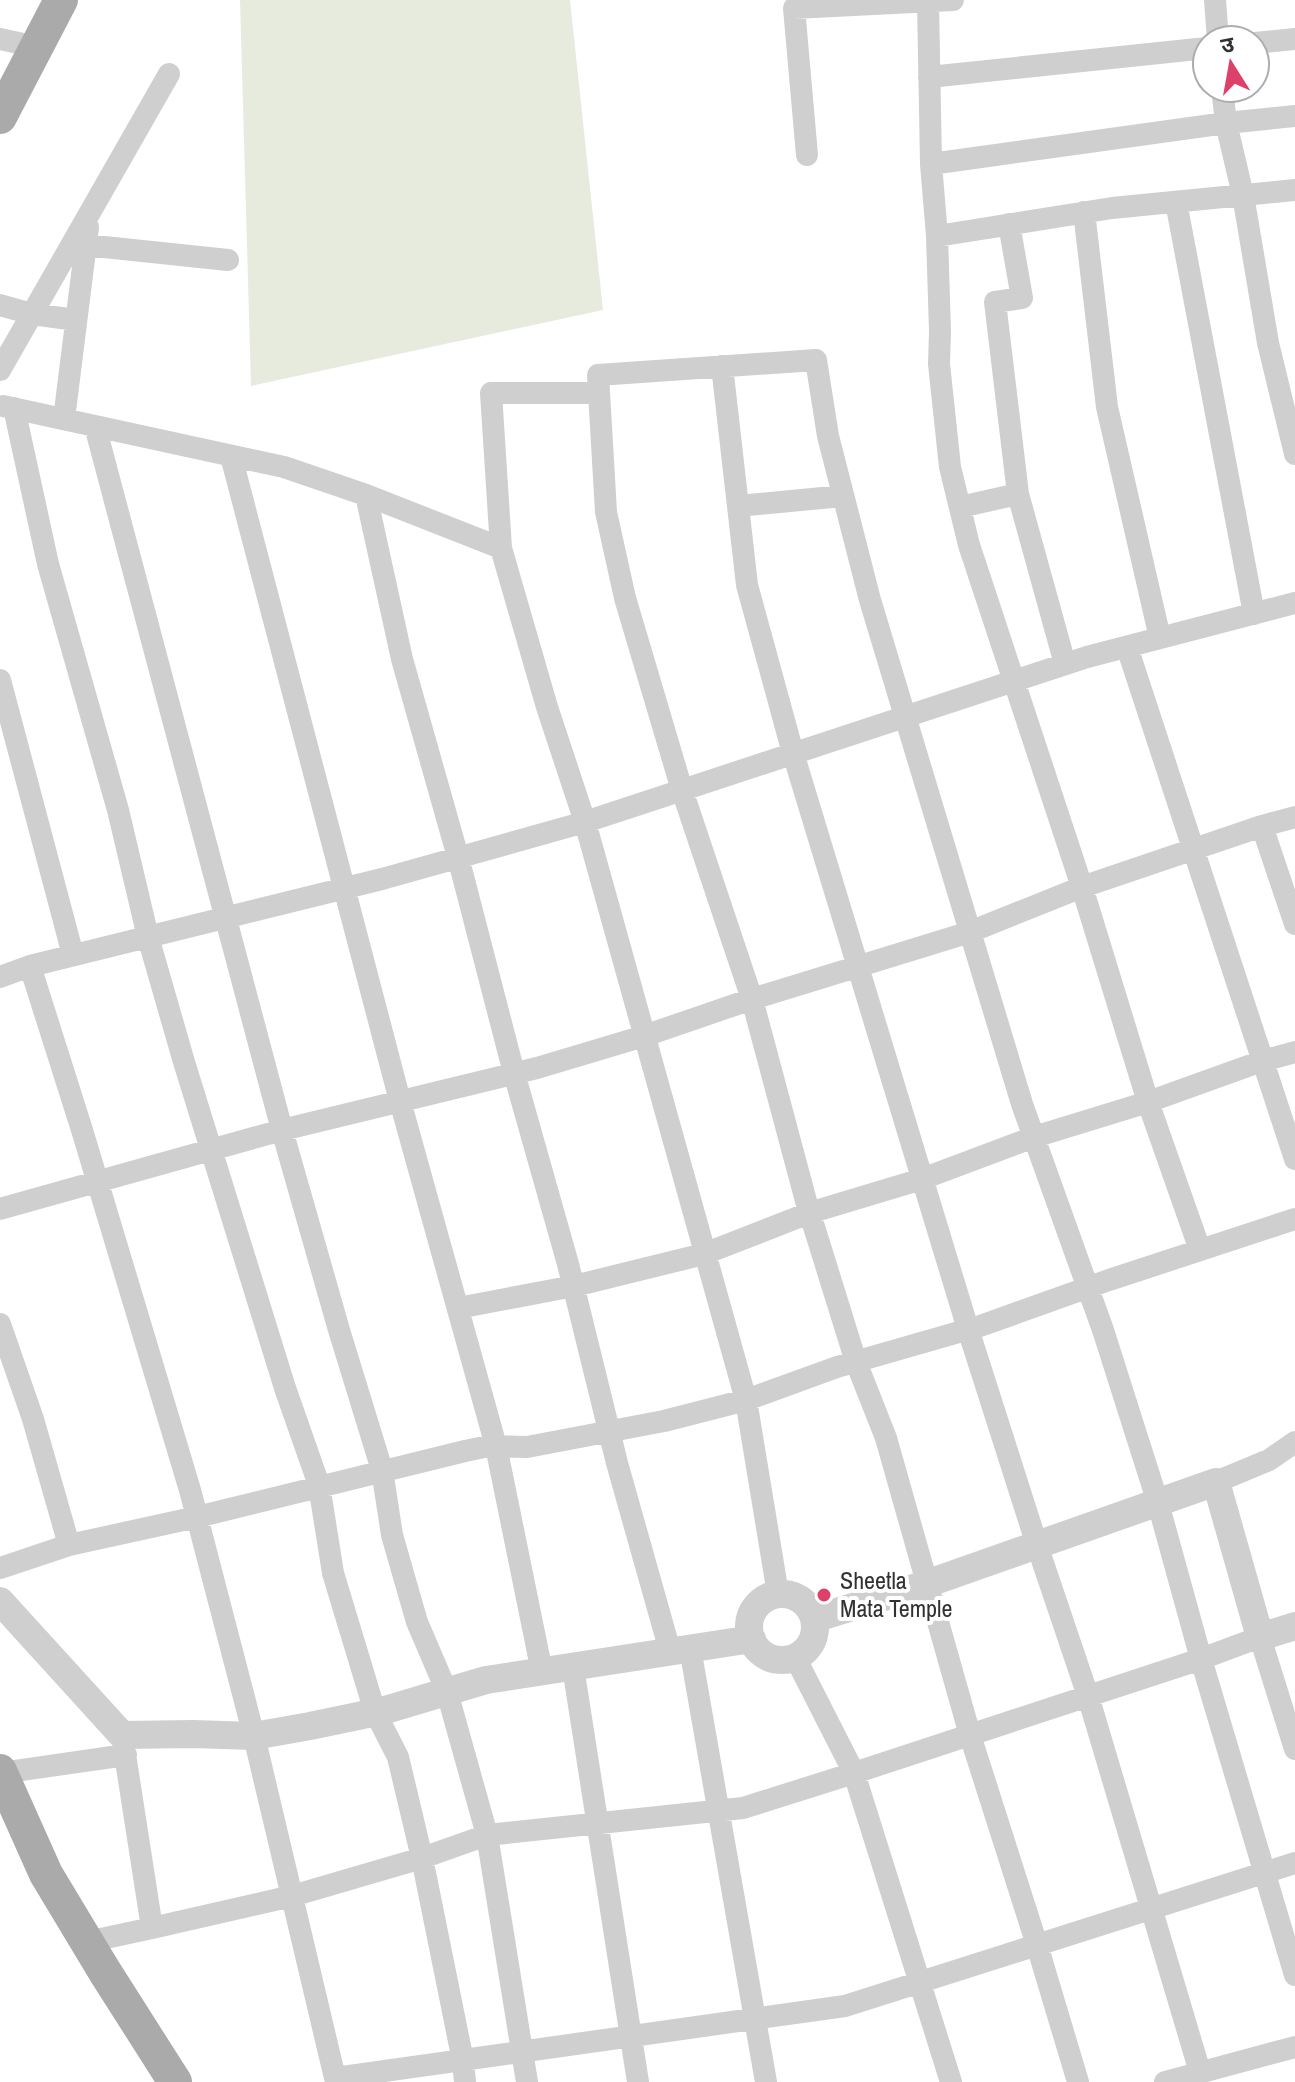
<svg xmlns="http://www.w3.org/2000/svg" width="1295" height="2082" viewBox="0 0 1295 2082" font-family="'Archivo Narrow','Noto Sans Devanagari',sans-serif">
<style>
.green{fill:#e7ebde}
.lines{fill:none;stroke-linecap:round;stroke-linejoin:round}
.minor{stroke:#cfcfcf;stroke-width:22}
.tertiary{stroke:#cfcfcf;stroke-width:28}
.primary{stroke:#aaa;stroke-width:34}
.poi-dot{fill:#dd4068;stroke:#fff;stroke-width:3}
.labels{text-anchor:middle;stroke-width:8;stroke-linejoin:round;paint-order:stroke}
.poi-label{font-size:24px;fill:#323232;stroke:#fff;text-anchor:start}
</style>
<rect width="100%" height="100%" fill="#fff"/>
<!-- green -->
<path class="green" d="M240,0H570L603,310L251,386Z"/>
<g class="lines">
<!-- minor -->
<path class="minor" d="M1215,0L1218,40
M928,2L931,164L937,236L940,331L939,364L950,467L969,545L1082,887L1148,1102L1200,1250
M0,39L37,47
M1255,43L1295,39
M929,77L1207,48
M1222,88L1226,123L1243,195L1268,343L1295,454
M807,155L794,8L953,0
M931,164L1226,123L1295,116
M1176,202L1254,614
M1084,212L1107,407L1160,638
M1009,224L1022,298L995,302L1018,494L1065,664
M937,236L1112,208L1295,190
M85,245L228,260
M0,305L32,314L76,320
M722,366L747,585L793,753L968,1329L1037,1545L1088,1696L1200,2072
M0,370L169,74
M3,406L284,467L366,495L501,548L547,707L585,822L746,1400L778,1594
M14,408L48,564L118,810L148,937L184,1062L285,1388L319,1485L333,1573L375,1712L398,1757L422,1858L463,2061L465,2082
M64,419L88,227
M95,426L282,1130L339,1330L382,1470L392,1535L417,1622L447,1692L487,1835L527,2082
M231,456L400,1101L496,1446L542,1672
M366,495L402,659L458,857L514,1073L568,1264L617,1463L670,1651
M738,506L843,496
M960,507L1018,494
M501,548L491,393H599
M1127,647L1295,1159
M0,680L73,955
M1262,826L1295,924
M30,966L82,1130L190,1490L254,1736L335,2078
M0,977L30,966L382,879L585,822L1087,657L1295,603
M0,1209L282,1130L537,1068L644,1036L752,999L970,932L1082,887L1262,826L1295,817
M458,1308L574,1286L704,1254L809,1213L922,1179L1034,1137L1148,1102L1262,1061L1295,1052
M0,1324L33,1419L69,1545
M1216,1482L1269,1460L1295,1442
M0,1568L69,1545L197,1517L465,1451L489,1446L527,1447L664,1421L746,1400L837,1367L980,1326L1109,1280L1295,1219
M690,1648L766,2082
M795,1657L854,1773L951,2082
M573,1667L638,2082
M122,1735L152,1928L292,1896L422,1858L487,1835L743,1808L854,1773L1201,1659L1260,1637L1295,1749
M1,1773L126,1755
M87,1942L152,1928
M336,2082L335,2078L845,2006L1295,1863
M1078,2082L1037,1945L970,1735L886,1438L856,1362L806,1201L752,999L682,790L625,598L606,512L598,375L816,360L828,436L870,600L1022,1104L1103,1330L1158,1503L1201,1659L1295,1975
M1165,2082L1295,2047"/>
<!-- tertiary -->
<path class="tertiary" d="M749 1627a33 33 0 1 1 66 0a33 33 0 1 1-66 0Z
M0,1601L122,1735L193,1734L254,1736L310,1726L382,1711L486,1680L752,1639
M814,1619L926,1584L1216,1482L1260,1637L1295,1626"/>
<!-- primary -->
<path class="primary" d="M0,117L61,0
M0,1771L46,1874L105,1972L175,2082"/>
</g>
<!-- markers -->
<circle class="poi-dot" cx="824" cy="1595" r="8"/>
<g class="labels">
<!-- poi labels -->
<g class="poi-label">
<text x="840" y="1589">Sheetla<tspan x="840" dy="28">Mata Temple</tspan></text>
</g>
</g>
<!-- north arrow -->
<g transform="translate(1231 64) rotate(349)"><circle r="38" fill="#ffffff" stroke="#adadad" stroke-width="2"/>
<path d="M0-6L14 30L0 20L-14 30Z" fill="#dd4068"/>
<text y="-12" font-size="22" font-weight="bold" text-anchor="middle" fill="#323232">उ</text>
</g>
</svg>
